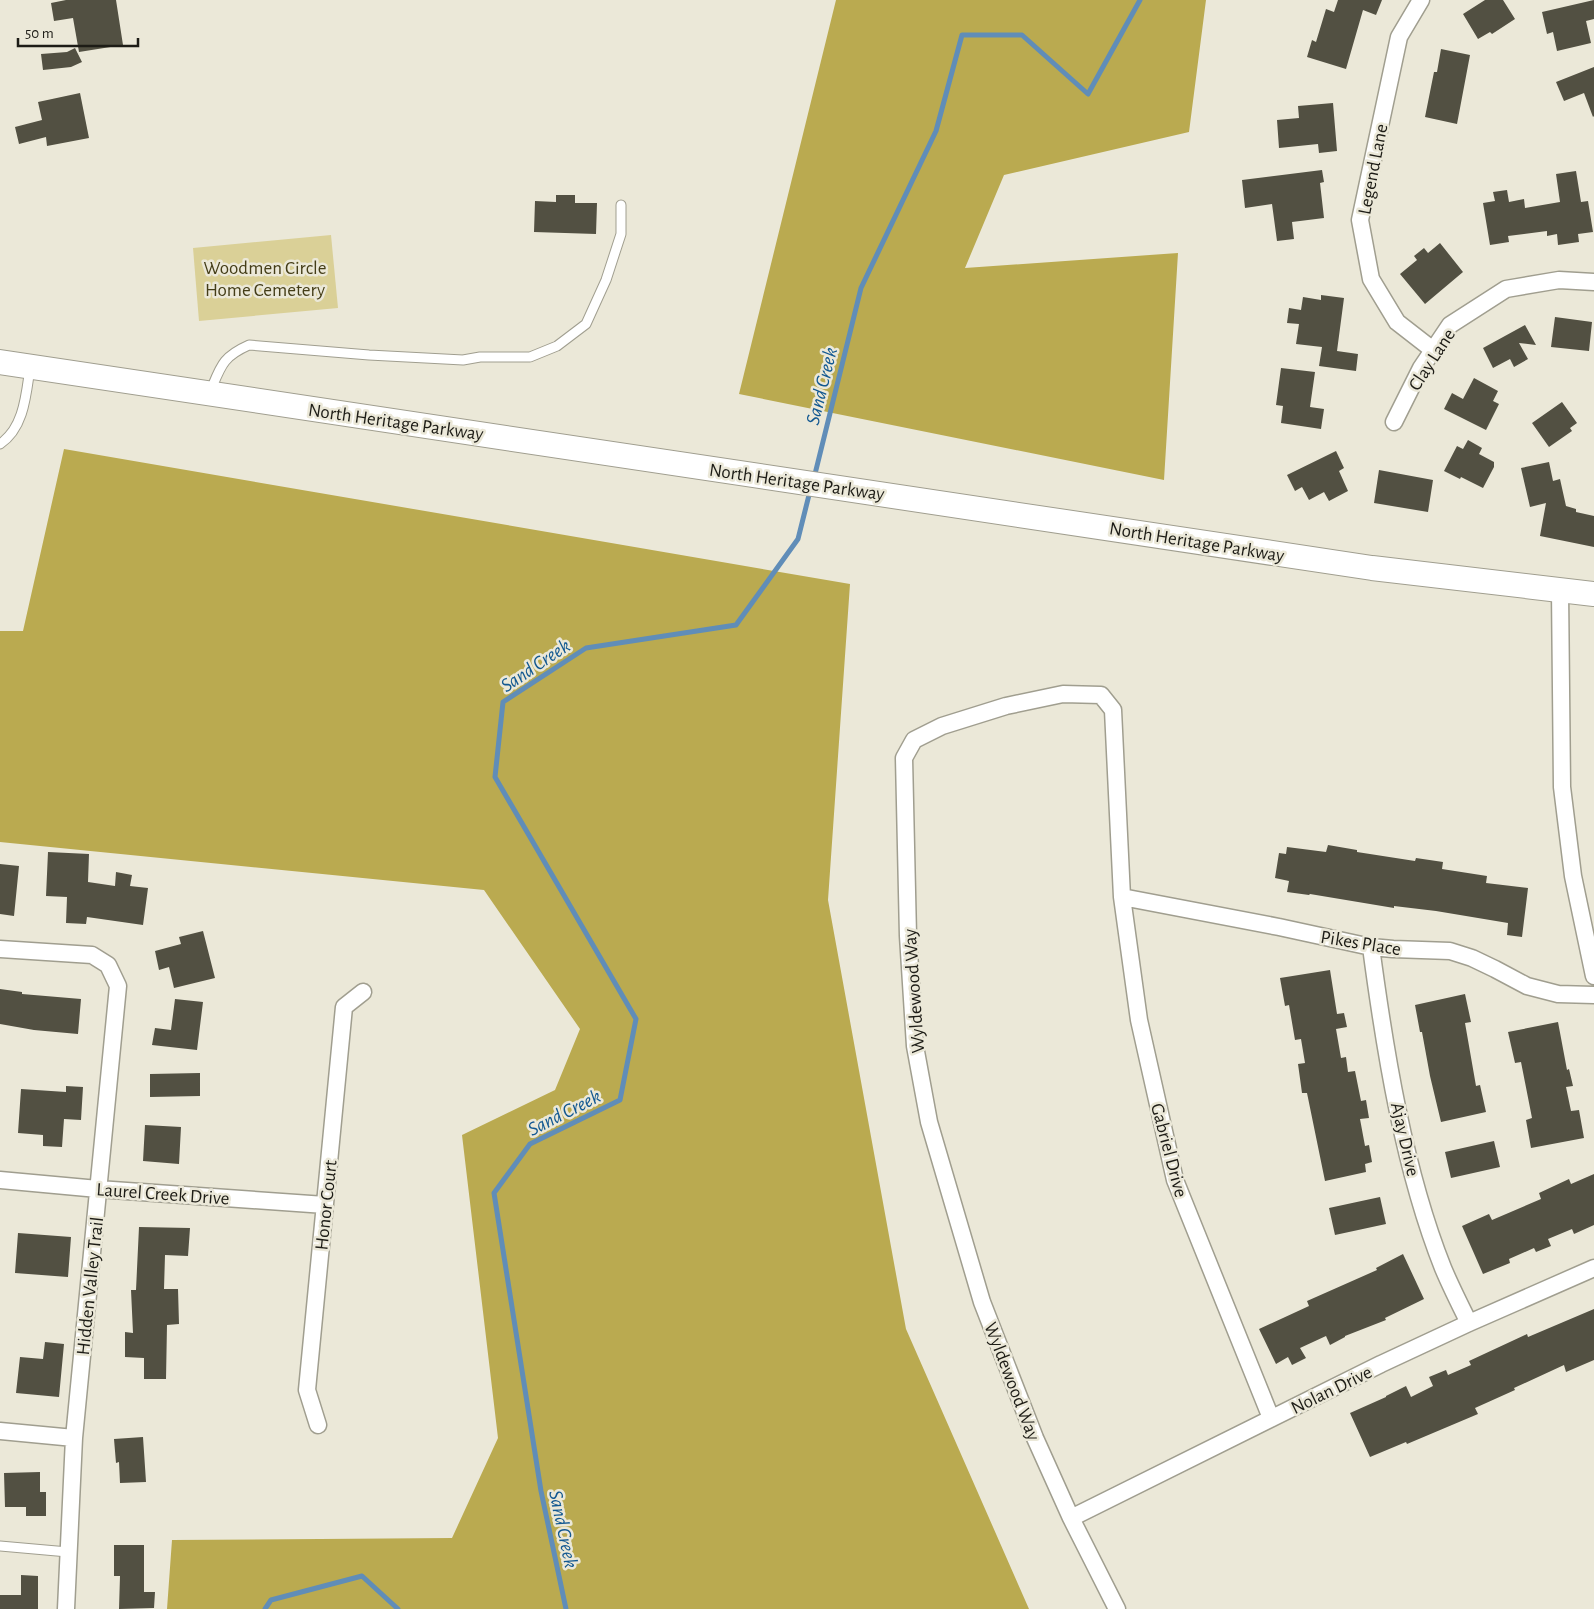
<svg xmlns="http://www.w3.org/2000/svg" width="1594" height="1609" viewBox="0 0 1594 1609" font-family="'Alegreya Sans',sans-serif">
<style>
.green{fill:#dad097}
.forest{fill:#baaa50}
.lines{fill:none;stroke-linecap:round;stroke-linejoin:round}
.stream{stroke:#608db8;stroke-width:5}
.building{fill:#525042}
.lane-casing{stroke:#a09e8f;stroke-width:11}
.street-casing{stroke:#a09e8f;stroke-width:19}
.secondary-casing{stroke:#a09e8f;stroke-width:26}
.lane{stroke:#fff;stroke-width:9}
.street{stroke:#fff;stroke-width:16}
.secondary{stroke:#fff;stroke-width:24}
.labels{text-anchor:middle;stroke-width:5;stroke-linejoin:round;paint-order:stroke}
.street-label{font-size:19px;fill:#1d1c16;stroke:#ebe8d8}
.park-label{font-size:19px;fill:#443d17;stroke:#ebe8d8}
.water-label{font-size:20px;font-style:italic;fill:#125891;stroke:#ebe8d8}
</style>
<rect width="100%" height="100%" fill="#ebe8d8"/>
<!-- green -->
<path class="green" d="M331,235L338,308L199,321L193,248Z"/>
<!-- forest -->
<path class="forest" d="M836,0H1206L1189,132L1004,175L965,268L1178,253L1164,480L739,394Z
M64,449L850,584L828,900L906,1329L1029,1609H167L172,1540L452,1538L498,1438L462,1135L555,1090L580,1029L484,890L0,842V631H23Z"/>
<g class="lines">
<!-- stream -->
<path class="stream" d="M814,478L861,288L936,131L962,35H1022L1088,94L1140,0
M265,1609L271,1600L362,1576L398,1609
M566,1609L541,1491L494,1193L530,1144L620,1100L636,1019L495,777L503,702L586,648L736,625L798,539L810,491"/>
</g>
<!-- building -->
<path class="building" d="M66,0H116L123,45L79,52L73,18L54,21L51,3Z
M1338,0H1382L1376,15L1363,10L1346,69L1307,57L1312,40L1316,42L1326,9L1334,12Z
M1485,0H1503L1515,19L1492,34L1490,32L1478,39L1463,14Z
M1594,0V19L1586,21L1591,43L1557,51L1553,32L1547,34L1542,12Z
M75,48L82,62L71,67L43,70L41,54L67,52Z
M1441,49L1470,55L1457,124L1425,117L1434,72H1437Z
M1594,67V116L1593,117L1584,93L1564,101L1556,82Z
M80,93L89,138L47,146L46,137L19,144L15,127L42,120L38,102Z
M1333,103L1337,151L1319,153L1318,144L1279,148L1277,120L1299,118L1298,106Z
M1322,170L1324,182L1320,183L1324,218L1292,222L1294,239L1277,241L1272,204L1245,208L1242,180Z
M1576,171L1581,202L1588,201L1593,232L1578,234L1579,242L1558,245L1557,234L1547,236V231L1508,236L1509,242L1490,245L1483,203L1495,201L1493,192L1507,190L1509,202L1524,199L1525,208L1560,202L1556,174Z
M556,195H575V203H597L596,234L534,232L535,201L556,202Z
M1440,243L1463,272L1425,304L1400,274L1417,260L1414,256L1424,248L1428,253Z
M1321,295L1344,298L1337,351L1358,354L1356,371L1319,366L1322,347L1296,344L1299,324L1287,323L1289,308L1301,310L1303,297L1321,300Z
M1555,317L1592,322L1589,351L1551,347Z
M1525,325L1536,345L1519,343L1528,359L1514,367L1510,359L1493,368L1483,348Z
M1281,368L1315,372L1310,407L1324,409L1321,429L1281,423L1283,406L1276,405Z
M1474,378L1498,391L1493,401L1499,404L1486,430L1444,409L1452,393L1463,399Z
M1562,402L1577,423L1570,428L1572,431L1549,447L1532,423Z
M1468,440L1482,448L1479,454L1494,462V467L1483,488L1461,477L1460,479L1444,471L1457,446L1463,449Z
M1336,451L1344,468L1339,471L1348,491L1329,501L1324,492L1309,500L1302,487L1295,491L1287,475Z
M1549,462L1553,481L1560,479L1566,506L1576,509V512L1594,516V547L1540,536L1546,503L1530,507L1521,468Z
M1379,470L1433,480L1428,512L1374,503Z
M1328,845L1357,850V852L1415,861L1416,858L1443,862L1442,869L1487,876L1486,883L1528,888L1522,937L1507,935L1508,923L1436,911L1394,906V908L1310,894L1309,895L1287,892L1289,881L1275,878L1279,853L1286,854L1287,847L1326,852Z
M48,852L89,854L88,882L115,886L116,872L132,875L130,886L148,888L143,925L87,917L86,924L66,923L67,897L46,896Z
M0,864L19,866L14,916L0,914Z
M203,931L215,978L174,988L169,967L159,970L155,951L181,944L179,937Z
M1330,970L1337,1014L1344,1013L1347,1027L1336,1029L1341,1058L1346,1057L1348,1072L1355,1071L1361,1101L1366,1100L1369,1118L1360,1119L1365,1146L1369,1145L1372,1162L1365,1164L1366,1172L1325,1181L1307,1093H1302L1298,1064L1305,1063L1301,1039L1295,1040L1289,1005L1285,1006L1280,978Z
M0,989L22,992V994L81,999L78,1034L34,1030L0,1024Z
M1465,994L1471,1022L1465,1023L1476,1086L1480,1085L1486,1112L1441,1122L1430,1076L1422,1032H1420L1415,1005Z
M175,999L203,1002L197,1050L152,1045L155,1028L171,1030Z
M1558,1022L1567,1070L1569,1069L1573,1086L1566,1087L1571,1111L1579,1110L1584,1138L1531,1148L1526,1120L1532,1118L1521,1062L1515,1063L1508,1032Z
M200,1073V1096L150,1097V1074Z
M66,1086L83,1087L81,1120L64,1119L62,1147L43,1146V1135L18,1133L21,1089L66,1092Z
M145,1125L181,1127L179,1164L143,1161Z
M1494,1141L1500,1167L1451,1178L1445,1152Z
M1594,1174V1225L1574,1234L1572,1229L1548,1239L1551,1246L1536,1252L1534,1248L1509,1259L1510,1263L1483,1274L1462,1226L1489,1214L1492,1220L1541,1199L1539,1193L1569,1179L1571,1184Z
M1380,1197L1386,1224L1335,1235L1329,1208Z
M139,1227L190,1228L188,1256L165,1255L164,1289H178L179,1324L167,1325L166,1379H144V1358L125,1357V1332L133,1333L131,1290H136Z
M18,1233L71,1237L68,1277L15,1273Z
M1403,1254L1424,1299L1385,1318L1386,1320L1345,1336V1337L1330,1345L1326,1336L1300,1348L1306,1358L1292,1365L1288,1357L1276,1364L1259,1329L1309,1306L1307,1301L1377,1270L1376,1268Z
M1594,1309V1360L1566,1372L1564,1365L1514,1388L1515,1390L1475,1408L1478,1414L1407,1444L1406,1442L1370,1457L1350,1413L1386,1397V1396L1406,1386L1411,1397L1433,1386L1429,1377L1446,1370L1448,1375L1471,1365L1469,1361L1527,1334L1528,1337Z
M45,1342L64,1344L59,1397L16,1393L20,1357L43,1359Z
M143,1437L146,1482L120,1483L119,1462L116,1463L114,1439Z
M40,1472V1492H46V1516H26V1507H5L4,1473Z
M114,1545H144V1592H155L154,1608L119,1609L120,1576H114Z
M21,1575L38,1576V1609H0V1595H21Z"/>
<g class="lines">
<defs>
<path id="lane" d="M210,392C221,366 222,357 249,345L369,355L463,360L480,357H530L557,346L586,324L606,280L621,234V205
M0,444C24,428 26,395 30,368
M0,1546L68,1552"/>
<path id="street" d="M1421,0L1399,37L1360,220L1371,279L1397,322L1433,350
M1394,422L1421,368L1450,325L1506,289L1559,280L1594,282
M1560,590L1562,787L1573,876L1594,976
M1122,897L1279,927L1371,947L1393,949L1450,951L1472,958L1495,969L1527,986L1558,994L1594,995
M1371,947C1385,1052 1404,1170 1443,1268C1451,1287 1460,1305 1469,1323
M0,949L92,955L108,965L118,986L74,1438L66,1609
M0,1180L98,1189L325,1205
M318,1425L307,1390L344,1007L363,992
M0,1431L74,1438
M1071,1518L1381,1364L1469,1323L1594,1268
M1117,1609L1071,1518L1035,1438L982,1302L929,1122L915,1046L908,936L904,758L914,740L942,726L1006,706L1063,694L1101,695L1113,710L1122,897L1139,1020L1175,1180L1271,1418"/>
<path id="secondary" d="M0,362L1372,568L1594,594"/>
</defs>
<!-- lane casing -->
<use href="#lane" class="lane-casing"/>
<!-- street casing -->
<use href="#street" class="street-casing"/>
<!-- secondary casing -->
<use href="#secondary" class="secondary-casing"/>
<!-- lane -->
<use href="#lane" class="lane"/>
<!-- street -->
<use href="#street" class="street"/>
<!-- secondary -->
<use href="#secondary" class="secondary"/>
</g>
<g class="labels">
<!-- street labels -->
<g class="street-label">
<text transform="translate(1372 169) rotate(-79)" y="7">Legend Lane</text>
<text transform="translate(1431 359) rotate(-57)" y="7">Clay Lane</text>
<text transform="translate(396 421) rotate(8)" y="7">North Heritage Parkway</text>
<text transform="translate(797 481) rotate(8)" y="7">North Heritage Parkway</text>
<text transform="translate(1197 541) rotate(9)" y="7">North Heritage Parkway</text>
<text transform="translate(1361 942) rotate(9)" y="7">Pikes Place</text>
<text transform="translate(913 991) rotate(-94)" y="7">Wyldewood Way</text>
<text transform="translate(1406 1139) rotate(77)" y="7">Ajay Drive</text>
<text transform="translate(1170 1150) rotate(75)" y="7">Gabriel Drive</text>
<text transform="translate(163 1193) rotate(4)" y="7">Laurel Creek Drive</text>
<text transform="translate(325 1205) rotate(-84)" y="7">Honor Court</text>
<text transform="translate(89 1286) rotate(-84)" y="7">Hidden Valley Trail</text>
<text transform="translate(1013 1381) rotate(69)" y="7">Wyldewood Way</text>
<text transform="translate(1331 1389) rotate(-26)" y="7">Nolan Drive</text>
</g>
<!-- park labels -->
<g class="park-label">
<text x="265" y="274">Woodmen Circle<tspan x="265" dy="22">Home Cemetery</tspan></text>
</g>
<!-- water labels -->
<g class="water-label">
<text transform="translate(821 386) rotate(-76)" y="7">Sand Creek</text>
<text transform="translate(535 665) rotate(-34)" y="7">Sand Creek</text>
<text transform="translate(564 1112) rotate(-27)" y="7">Sand Creek</text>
<text transform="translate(564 1529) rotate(78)" y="7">Sand Creek</text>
</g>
</g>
<!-- scale -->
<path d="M18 38v8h120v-8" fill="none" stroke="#1d1c16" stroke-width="2.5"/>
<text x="25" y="38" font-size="15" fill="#1d1c16" stroke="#ebe8d8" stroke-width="4" paint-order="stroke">50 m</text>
</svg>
